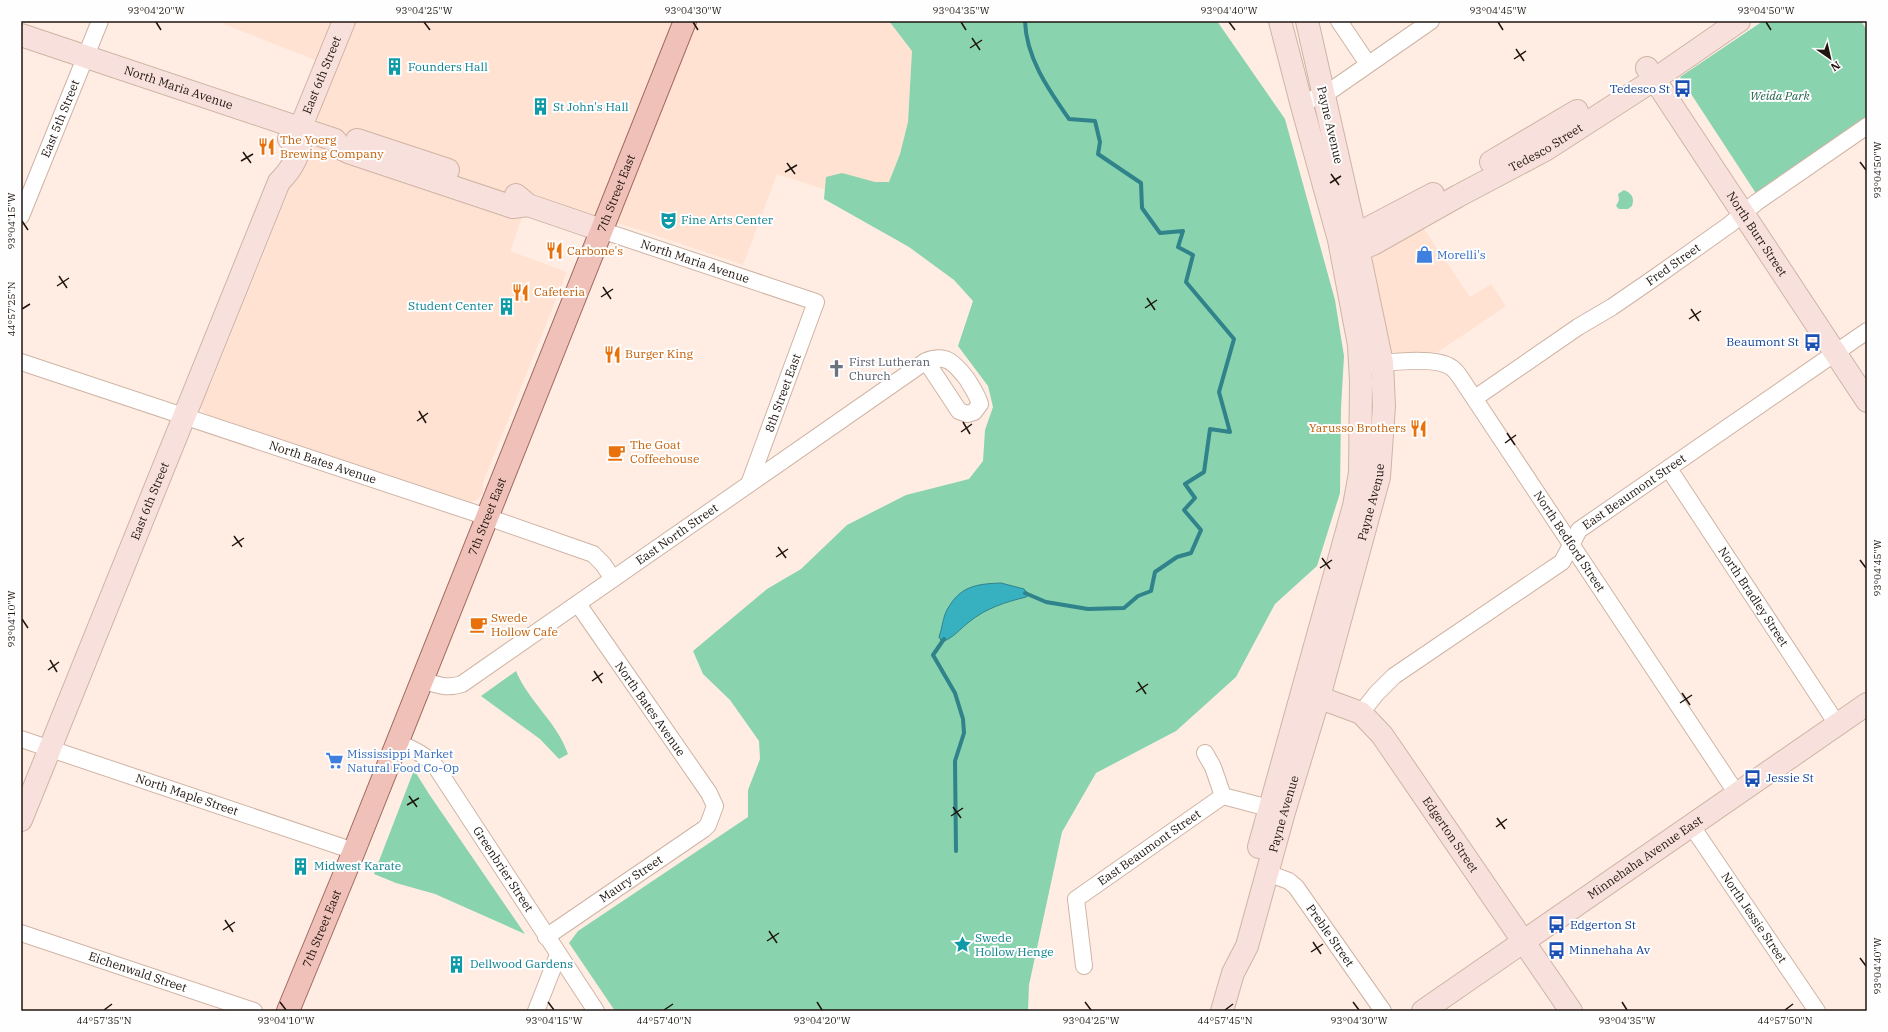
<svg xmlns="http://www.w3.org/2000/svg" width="1888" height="1032" viewBox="0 0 1888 1032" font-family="'IBM Plex Serif',serif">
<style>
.built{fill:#ffe2d1}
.green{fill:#89d3ae}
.water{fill:#37b1c0;stroke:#30828b}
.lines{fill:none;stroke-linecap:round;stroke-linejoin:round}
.stream{stroke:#30828b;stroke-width:4}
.street-casing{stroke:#cfb4a4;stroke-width:18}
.secondary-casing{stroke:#cfb4a4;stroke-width:24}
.primary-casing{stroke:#a06a60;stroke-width:24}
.street{stroke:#fff;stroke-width:16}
.secondary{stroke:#f8e0dc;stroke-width:22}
.primary{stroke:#f0c1b9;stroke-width:22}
.ticks{fill:none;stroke:#1f150f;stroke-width:1.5}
.labels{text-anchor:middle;stroke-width:4;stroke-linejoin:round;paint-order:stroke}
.culture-label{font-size:12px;fill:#0d838f;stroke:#fefefe;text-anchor:start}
.street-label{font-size:12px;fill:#1f150f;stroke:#fefefe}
.transit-label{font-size:12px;fill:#164399;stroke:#fefefe;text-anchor:start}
.park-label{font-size:12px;font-style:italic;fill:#206347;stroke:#fefefe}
.food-label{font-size:12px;fill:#c56008;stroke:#fefefe;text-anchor:start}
.shop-label{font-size:12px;fill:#366cbe;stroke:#fefefe;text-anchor:start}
.worship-label{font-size:12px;fill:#5b616d;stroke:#fefefe;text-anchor:start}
.neatline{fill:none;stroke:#1f150f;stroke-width:1.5}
.ticks-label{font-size:10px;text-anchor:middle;fill:#1f150f}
</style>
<rect width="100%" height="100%" fill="#ffede3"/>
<!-- built -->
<path class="built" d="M225,21H889L912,51L908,122L900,154L889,182L876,206L777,174L743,265L640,230L570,210L563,204L531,193L510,251L567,272L483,483V493L477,500L471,502L210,416L204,413L201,409L200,407L205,391L211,384L303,156L308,148L315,144L319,124L316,116L335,68L224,24Z
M1420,223L1470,297L1491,284L1506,306L1438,352H1394L1386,348V329L1376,277L1370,271L1371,254Z"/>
<!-- green -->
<path class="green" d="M889,21H1217L1285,119L1335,300L1344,356L1341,408L1340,493L1317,566L1275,604L1236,677L1176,731L1096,773L1062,832L1029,985L1028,1011H615L569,943L578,931L748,817V790L760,759L759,741L730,700L703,674L693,651L767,589L801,569L847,525L906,495L969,479L983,461L985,430L993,407L988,386L958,346L973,301L954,280L909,247L824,199L826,177L842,173L875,182H889L900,154L908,122L912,51Z
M1763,21H1861L1867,30V121L1759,198L1680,77Z
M1624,190C1631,193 1635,197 1632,206L1628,209H1619L1616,206L1619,200L1618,194Z
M516,671C529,702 557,722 568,754L559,759L540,739L481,696Z
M414,770L429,794L525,934L435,894L396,883L374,874Z"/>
<!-- water -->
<path class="water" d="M1001,583L1024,589L1029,595L1026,597C1006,602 986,608 969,622C960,629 953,638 942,642L939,637C942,629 943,617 947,610C960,586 976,584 1001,583Z"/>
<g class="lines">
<!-- stream -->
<path class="stream" d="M1025,593L1046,602L1088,609L1124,608L1138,596L1151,591L1155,572L1177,557L1191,553L1201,530L1184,510L1195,498L1185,484L1204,472L1210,429L1230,432L1219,392L1234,339L1186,282L1193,255L1178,247L1183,231L1160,233L1142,208L1141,183L1098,154L1100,142L1095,121L1069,119C1049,90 1026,58 1025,21
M944,639L933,655L955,693L963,719L964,733L955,761L956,851"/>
<defs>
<g id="street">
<path d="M1339,21L1368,64"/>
<path d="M1301,102L1323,96L1431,21"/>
<path id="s1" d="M21,216L100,21"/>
<path id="s2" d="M601,230L816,302L749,484"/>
<path id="s3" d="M21,362L487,517L593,554L603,564L613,579"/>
<path id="s4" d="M1372,364C1391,362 1437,356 1452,368C1455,370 1458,374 1460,377L1737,794"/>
<path id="s5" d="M1475,398L1578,327L1612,307L1657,276L1729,225L1757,202L1867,126"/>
<path id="s6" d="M1669,469L1837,724"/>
<path id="s7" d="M421,680C438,685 446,689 462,684L926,361C947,353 955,364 967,379C972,388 977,394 980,404L974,412L967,414L959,411L926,361"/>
<path id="s8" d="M1361,713L1376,694L1394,676L1562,562L1579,530L1867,331"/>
<path id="s9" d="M21,739L354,851"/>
<path id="s10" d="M397,742C412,749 425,754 436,767L596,1011"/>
<path d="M1205,753L1213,767L1223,796L1280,811"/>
<path id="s11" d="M1691,825L1817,1011"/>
<path id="s12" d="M1267,873L1289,881L1296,887L1383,1011"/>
<path id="s13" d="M21,933L254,1011"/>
<path id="s14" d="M546,937L704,829L708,825L715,806L709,793L578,604"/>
<path id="s15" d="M1084,966L1076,899L1223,796"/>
<path d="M536,1011L558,955"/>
</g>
<g id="secondary">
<path id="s16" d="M21,35L335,140L342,149L348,152L513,207L528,205"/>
<path id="s17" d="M1647,68L1867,401"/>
<path id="s18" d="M289,139L300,129L344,21"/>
<path d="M357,140L448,170"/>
<path d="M1491,162L1577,111"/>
<path d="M516,195L528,205L601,230"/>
<path d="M1342,239L1355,235L1433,194"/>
<path id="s19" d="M1346,255L1373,244L1458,196L1545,150L1655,79L1739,21"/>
<path id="s20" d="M1304,692L1361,713L1382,735L1571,1011"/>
<path id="s21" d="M21,820L279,182C294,167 303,150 300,129"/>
<path d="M1259,847L1354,506L1360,473L1361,382L1359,345L1339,240L1301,102L1280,21"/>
<path id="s22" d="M1222,1011L1233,973L1247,946L1284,812L1319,697L1379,477L1384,406L1382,363L1351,215L1307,21"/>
<path id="s23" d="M1423,1011L1867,704"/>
</g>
<g id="primary">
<path id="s24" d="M288,1011L354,851L685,21"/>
</g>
</defs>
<!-- street casing -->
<use href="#street" class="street-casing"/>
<!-- secondary casing -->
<use href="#secondary" class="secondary-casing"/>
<!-- primary casing -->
<use href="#primary" class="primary-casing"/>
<!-- street -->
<use href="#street" class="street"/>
<!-- secondary -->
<use href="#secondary" class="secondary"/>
<!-- primary -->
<use href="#primary" class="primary"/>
</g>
<!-- ticks -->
<path class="ticks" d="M156,22L161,30M424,22L430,30M693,22L698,30M961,22L966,30M1229,22L1235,30M1498,22L1503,30M1766,22L1771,30M972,38L980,50M970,48L982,40M1516,49L1524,61M1514,59L1526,51M243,152L251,163M241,161L253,154M1860,162L1866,170M787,163L795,174M785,172L797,165M1331,174L1339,185M1330,183L1341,176M22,221L28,230M59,276L67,288M57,286L69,278M603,287L611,299M601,297L613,289M1147,298L1155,310M1145,308L1157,300M22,309L30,304M1691,309L1699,321M1689,319L1701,311M419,411L426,423M417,421L428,413M963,422L970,434M961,432L972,424M1507,433L1515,445M1505,443L1516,435M234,536L242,547M232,546L244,538M778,547L786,558M776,557L788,549M1322,558L1330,569M1860,560L1866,568M1320,568L1332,560M22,619L28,628M50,660L57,672M48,670L59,662M594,671L602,683M592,681L603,673M1138,682L1146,694M1136,692L1148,684M1682,693L1690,705M1680,703L1692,695M409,796L417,807M407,805L419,798M953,807L961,818M951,816L963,808M1497,818L1505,829M1496,827L1507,819M225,920L233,932M223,930L235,922M769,931L777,943M767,941L779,933M1313,942L1321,954M1311,952L1323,944M1860,958L1866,966M280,1002L286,1010M548,1002L554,1010M817,1002L822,1010M1085,1002L1091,1010M1353,1002L1359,1010M1622,1002L1627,1010M104,1010L112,1004M664,1010L673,1004M1225,1010L1233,1004M1785,1010L1793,1004"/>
<!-- icons -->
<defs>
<symbol id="building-bare" viewBox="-9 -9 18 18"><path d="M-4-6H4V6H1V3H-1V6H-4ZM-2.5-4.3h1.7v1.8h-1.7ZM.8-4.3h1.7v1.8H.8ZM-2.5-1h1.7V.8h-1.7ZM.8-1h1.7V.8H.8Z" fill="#0f9aa8" stroke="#fefefe" stroke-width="2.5" paint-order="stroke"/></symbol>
<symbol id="bus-bare" viewBox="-9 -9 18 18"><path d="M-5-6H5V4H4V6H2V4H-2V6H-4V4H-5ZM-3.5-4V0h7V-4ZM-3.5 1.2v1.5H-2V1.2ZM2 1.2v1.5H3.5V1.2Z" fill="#1a4fb4" stroke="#fefefe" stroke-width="2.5" paint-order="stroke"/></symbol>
<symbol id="restaurant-bare" viewBox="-9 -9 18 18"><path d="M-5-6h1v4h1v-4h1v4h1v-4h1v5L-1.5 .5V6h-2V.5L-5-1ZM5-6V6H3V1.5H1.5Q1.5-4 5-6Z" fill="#e8710a" stroke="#fefefe" stroke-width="2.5" paint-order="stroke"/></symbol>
<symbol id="theatre-bare" viewBox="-9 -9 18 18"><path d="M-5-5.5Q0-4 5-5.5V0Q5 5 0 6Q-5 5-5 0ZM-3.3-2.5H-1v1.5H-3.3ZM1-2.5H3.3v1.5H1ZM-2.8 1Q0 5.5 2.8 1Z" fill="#0f9aa8" stroke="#fefefe" stroke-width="2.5" paint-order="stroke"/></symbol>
<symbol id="shop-bare" viewBox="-9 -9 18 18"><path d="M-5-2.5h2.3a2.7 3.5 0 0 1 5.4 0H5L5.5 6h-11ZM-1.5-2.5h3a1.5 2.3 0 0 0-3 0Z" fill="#3f7fe0" stroke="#fefefe" stroke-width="2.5" paint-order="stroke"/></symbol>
<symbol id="church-bare" viewBox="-9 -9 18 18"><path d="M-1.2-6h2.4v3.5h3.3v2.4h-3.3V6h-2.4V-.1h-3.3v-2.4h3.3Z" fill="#6b7280" stroke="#fefefe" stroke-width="2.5" paint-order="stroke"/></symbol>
<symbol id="cafe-bare" viewBox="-9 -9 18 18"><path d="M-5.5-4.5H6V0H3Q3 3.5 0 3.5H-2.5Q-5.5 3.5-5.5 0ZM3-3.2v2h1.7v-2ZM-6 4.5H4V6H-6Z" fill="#e8710a" stroke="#fefefe" stroke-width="2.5" paint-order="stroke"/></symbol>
<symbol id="supermarket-bare" viewBox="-9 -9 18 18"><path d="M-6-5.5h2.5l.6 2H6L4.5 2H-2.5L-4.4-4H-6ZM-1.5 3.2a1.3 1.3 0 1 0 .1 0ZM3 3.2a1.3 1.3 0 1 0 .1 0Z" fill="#3f7fe0" stroke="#fefefe" stroke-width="2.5" paint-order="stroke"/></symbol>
<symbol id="sight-bare" viewBox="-9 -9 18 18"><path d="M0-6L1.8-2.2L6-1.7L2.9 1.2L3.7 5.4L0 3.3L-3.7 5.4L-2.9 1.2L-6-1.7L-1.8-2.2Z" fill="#0f9aa8" stroke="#fefefe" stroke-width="2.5" paint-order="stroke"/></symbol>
</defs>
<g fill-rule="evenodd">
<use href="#building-bare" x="382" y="54" width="25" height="25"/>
<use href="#bus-bare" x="1670" y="76" width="25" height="25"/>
<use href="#building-bare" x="528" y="94" width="25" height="25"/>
<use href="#restaurant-bare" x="254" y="134" width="25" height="25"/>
<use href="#theatre-bare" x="656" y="208" width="25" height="25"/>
<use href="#restaurant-bare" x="542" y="238" width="25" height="25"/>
<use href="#shop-bare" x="1412" y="242" width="25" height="25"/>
<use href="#restaurant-bare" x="508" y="280" width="25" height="25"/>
<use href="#building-bare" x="494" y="294" width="25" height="25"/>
<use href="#bus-bare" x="1800" y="330" width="25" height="25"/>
<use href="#restaurant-bare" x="600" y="342" width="25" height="25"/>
<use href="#church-bare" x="824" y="356" width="25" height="25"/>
<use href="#restaurant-bare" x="1406" y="416" width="25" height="25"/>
<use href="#cafe-bare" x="604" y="440" width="25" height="25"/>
<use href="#cafe-bare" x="466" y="612" width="25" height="25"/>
<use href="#supermarket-bare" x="322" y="748" width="25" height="25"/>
<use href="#bus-bare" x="1740" y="766" width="25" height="25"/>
<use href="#building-bare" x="288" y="854" width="25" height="25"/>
<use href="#bus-bare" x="1544" y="912" width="25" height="25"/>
<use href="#sight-bare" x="950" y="932" width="25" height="25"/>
<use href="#bus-bare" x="1544" y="938" width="25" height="25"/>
<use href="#building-bare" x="444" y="952" width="25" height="25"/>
</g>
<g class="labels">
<!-- culture labels -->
<g class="culture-label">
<text x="408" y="71">Founders Hall</text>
<text x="553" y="111">St John's Hall</text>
<text x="681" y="224">Fine Arts Center</text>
<text x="493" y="310" text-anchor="end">Student Center</text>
<text x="314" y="870">Midwest Karate</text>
<text x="975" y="942">Swede<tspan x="975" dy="14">Hollow Henge</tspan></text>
<text x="470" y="968">Dellwood Gardens</text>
</g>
<!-- street labels -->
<g class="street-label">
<text dy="4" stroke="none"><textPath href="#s18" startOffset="73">East 6th Street</textPath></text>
<text dy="4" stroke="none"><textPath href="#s16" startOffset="166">North Maria Avenue</textPath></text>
<text dy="4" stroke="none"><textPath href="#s1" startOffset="105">East 5th Street</textPath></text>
<text transform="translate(1330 125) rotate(77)" y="4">Payne Avenue</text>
<text dy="4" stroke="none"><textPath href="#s19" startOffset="227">Tedesco Street</textPath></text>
<text dy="4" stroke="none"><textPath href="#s24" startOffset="881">7th Street East</textPath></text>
<text dy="4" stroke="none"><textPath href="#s17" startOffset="199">North Burr Street</textPath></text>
<text dy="4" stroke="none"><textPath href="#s2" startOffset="99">North Maria Avenue</textPath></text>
<text dy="4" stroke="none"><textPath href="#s5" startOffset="239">Fred Street</textPath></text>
<text transform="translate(783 393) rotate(-70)" y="4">8th Street East</text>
<text dy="4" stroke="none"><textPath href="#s3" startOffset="318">North Bates Avenue</textPath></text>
<text dy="4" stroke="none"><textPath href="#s8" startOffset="356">East Beaumont Street</textPath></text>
<text dy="4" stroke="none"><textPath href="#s21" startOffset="344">East 6th Street</textPath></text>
<text dy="4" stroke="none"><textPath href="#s22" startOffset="531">Payne Avenue</textPath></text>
<text dy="4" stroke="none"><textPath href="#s24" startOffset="533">7th Street East</textPath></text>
<text dy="4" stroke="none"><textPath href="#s7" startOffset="304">East North Street</textPath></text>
<text dy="4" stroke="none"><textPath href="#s4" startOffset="291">North Bedford Street</textPath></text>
<text dy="4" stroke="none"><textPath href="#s6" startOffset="153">North Bradley Street</textPath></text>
<text transform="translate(650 709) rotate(55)" y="4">North Bates Avenue</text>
<text dy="4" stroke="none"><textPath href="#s9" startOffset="175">North Maple Street</textPath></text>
<text dy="4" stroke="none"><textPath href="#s22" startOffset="207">Payne Avenue</textPath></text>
<text dy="4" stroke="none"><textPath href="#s20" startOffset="212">Edgerton Street</textPath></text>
<text dy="4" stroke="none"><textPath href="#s15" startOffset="157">East Beaumont Street</textPath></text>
<text dy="4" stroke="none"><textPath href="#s23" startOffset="270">Minnehaha Avenue East</textPath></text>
<text dy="4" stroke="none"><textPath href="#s10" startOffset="169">Greenbrier Street</textPath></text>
<text dy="4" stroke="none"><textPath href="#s14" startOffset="103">Maury Street</textPath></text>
<text dy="4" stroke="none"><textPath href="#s11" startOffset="112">North Jessie Street</textPath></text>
<text dy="4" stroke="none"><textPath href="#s24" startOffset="89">7th Street East</textPath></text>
<text dy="4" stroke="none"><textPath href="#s12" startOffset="92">Preble Street</textPath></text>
<text dy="4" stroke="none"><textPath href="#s13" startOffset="123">Eichenwald Street</textPath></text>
</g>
<!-- transit labels -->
<g class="transit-label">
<text x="1670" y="93" text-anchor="end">Tedesco St</text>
<text x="1799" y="346" text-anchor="end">Beaumont St</text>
<text x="1766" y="782">Jessie St</text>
<text x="1570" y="929">Edgerton St</text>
<text x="1569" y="954">Minnehaha Av</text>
</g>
<!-- park labels -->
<g class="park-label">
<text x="1780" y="100">Weida Park</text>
</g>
<!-- food labels -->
<g class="food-label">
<text x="280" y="144">The Yoerg<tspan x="280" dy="14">Brewing Company</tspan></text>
<text x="567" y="255">Carbone's</text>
<text x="534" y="296">Cafeteria</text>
<text x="625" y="358">Burger King</text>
<text x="1406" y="432" text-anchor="end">Yarusso Brothers</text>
<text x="630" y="449">The Goat<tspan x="630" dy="14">Coffeehouse</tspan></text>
<text x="491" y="622">Swede<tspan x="491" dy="14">Hollow Cafe</tspan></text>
</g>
<!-- shop labels -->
<g class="shop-label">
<text x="1437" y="259">Morelli's</text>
<text x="347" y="758">Mississippi Market<tspan x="347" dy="14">Natural Food Co-Op</tspan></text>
</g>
<!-- worship labels -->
<g class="worship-label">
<text x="849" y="366">First Lutheran<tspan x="849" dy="14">Church</tspan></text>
</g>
</g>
<!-- border -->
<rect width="1888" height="1032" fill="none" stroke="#fefefe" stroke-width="44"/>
<!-- north arrow -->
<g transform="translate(1830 58) rotate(146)" stroke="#fefefe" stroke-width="3" paint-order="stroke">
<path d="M0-3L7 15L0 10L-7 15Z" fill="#1f150f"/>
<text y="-6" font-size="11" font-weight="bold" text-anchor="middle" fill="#1f150f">N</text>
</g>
<rect x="22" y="22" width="1844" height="988" class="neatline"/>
<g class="ticks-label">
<text x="156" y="14">93°04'20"W</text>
<text x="424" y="14">93°04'25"W</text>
<text x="693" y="14">93°04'30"W</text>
<text x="961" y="14">93°04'35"W</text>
<text x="1229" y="14">93°04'40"W</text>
<text x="1498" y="14">93°04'45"W</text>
<text x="1766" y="14">93°04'50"W</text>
<text transform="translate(1877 170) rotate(-90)" y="4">93°04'50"W</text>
<text transform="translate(11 221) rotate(-90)" y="4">93°04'15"W</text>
<text transform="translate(11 309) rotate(-90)" y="4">44°57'25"N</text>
<text transform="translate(1877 568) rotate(-90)" y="4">93°04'45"W</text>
<text transform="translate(11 619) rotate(-90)" y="4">93°04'10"W</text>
<text transform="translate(1877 966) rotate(-90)" y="4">93°04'40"W</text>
<text x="104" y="1024">44°57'35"N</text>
<text x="286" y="1024">93°04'10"W</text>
<text x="554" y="1024">93°04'15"W</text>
<text x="664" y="1024">44°57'40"N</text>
<text x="822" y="1024">93°04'20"W</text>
<text x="1091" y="1024">93°04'25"W</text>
<text x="1225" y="1024">44°57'45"N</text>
<text x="1359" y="1024">93°04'30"W</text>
<text x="1627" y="1024">93°04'35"W</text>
<text x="1785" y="1024">44°57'50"N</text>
</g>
</svg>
